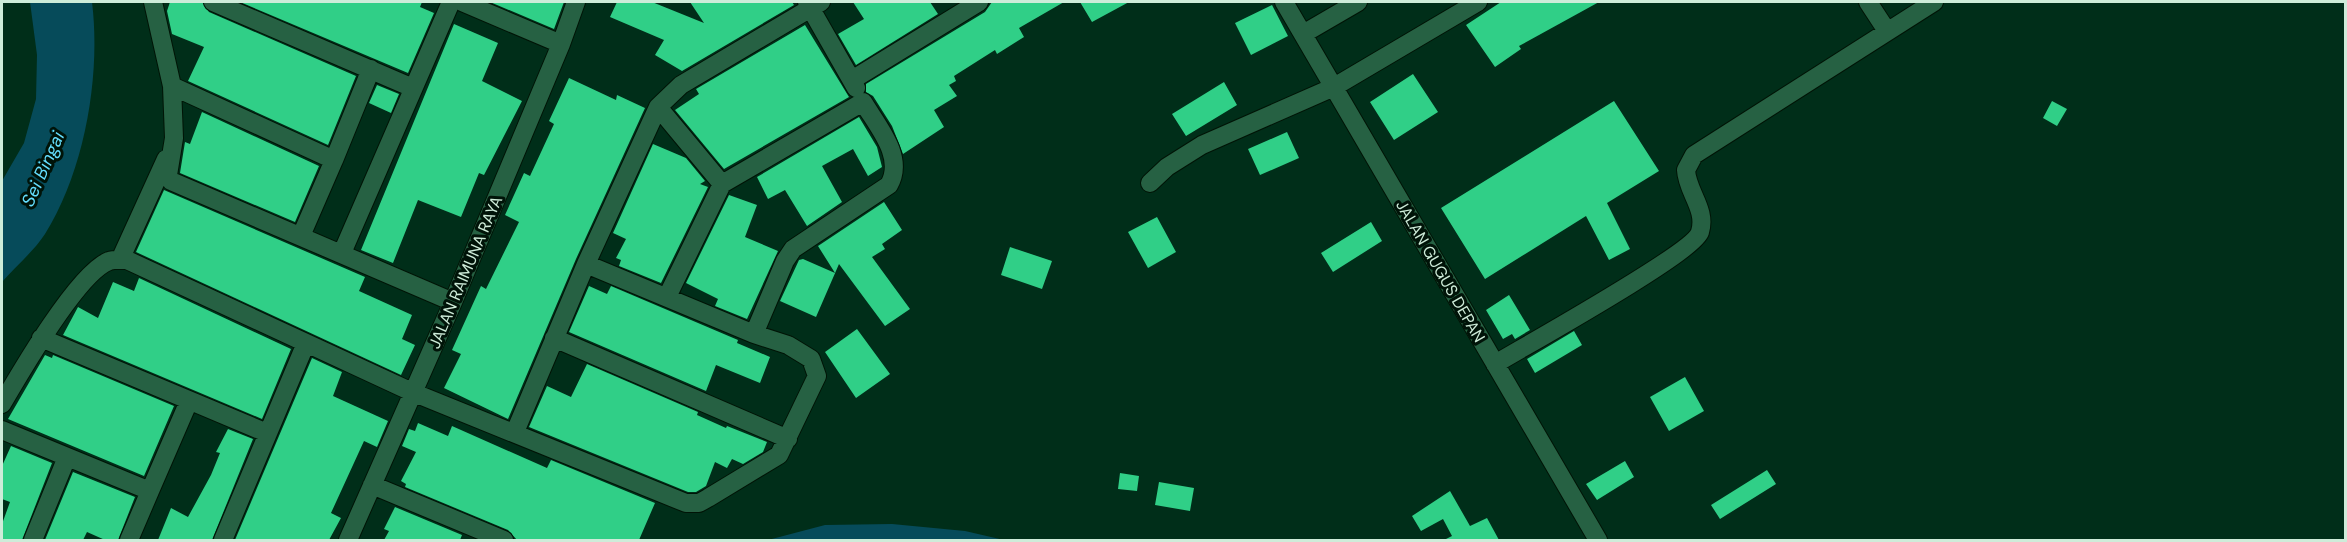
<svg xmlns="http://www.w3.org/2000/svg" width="2347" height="542" viewBox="0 0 2347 542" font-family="'DM Sans',sans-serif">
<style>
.water{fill:#064b5a}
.building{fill:#30cf87}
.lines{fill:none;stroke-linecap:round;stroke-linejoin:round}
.street-casing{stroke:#001406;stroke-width:20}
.street{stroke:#266143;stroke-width:18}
.labels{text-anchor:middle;stroke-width:6;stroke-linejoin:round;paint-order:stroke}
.street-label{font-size:16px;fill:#ceecd9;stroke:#001308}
.water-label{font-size:18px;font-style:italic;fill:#64defe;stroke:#001308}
</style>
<rect width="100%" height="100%" fill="#002e19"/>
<!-- water -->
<path class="water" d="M30,2H92C101,75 85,170 45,234C34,251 15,267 2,282V181L24,143L36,99L37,55Z
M892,524L965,531L1004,540H768L825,525Z"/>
<!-- building -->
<path class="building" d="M170,2H202L209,12L356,76L328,145L188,81L204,47L172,34L167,11Z
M240,2H422L420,7L434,13L408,73Z
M490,2H564L554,29Z
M617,2H652L704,23L690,2H792L794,5L682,71L655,55L664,40L610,17Z
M853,2H930L938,14L856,65L838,34L864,19Z
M992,2H1064L1019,28L1024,37L997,54L995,50L954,76L956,81L949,85L957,96L934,110L944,127L903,154L892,126L873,96L866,92V84L985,12Z
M1080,2H1129L1092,22Z
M1501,2H1599L1519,46L1521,49L1495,67L1466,25Z
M1272,5L1288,36L1251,55L1235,23Z
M454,24L498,43L482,81L522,101L484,175L479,173L461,217L418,200L393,263L361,250Z
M805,25L849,97L724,169L675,110L699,94L696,89Z
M1413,74L1438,112L1394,140L1370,102Z
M569,78L616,100L617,95L645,108L576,259L508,419L444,388L461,354L452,350L481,286L486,289L519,222L505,215L524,173L530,176L554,124L549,121Z
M1224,82L1237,105L1186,136L1172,114Z
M377,85L399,94L391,113L369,103Z
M1614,101L1659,171L1607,203L1630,249L1609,260L1586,216L1485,279L1441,208Z
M2052,101L2067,109L2057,126L2043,118Z
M202,112L319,166L295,222L180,173L185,142L190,144Z
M859,117L877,147L882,167L868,176L853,149L822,166L842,202L807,226L785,190L768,199L757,177Z
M1287,132L1299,158L1260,175L1248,149Z
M653,144L686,158L705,181L700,184L708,187L661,283L619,266L621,260L616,258L626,239L613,233Z
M164,190L365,277L359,291L412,315L402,339L415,345L401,375L136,252Z
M729,195L757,205L745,237L778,251L747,319L715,306L718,299L686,283Z
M884,202L902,230L882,244L885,249L872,257L910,309L885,326L839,264L816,317L780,301L799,260L803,259L835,273L818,246Z
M1157,217L1176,252L1148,268L1128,232Z
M1371,222L1382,241L1333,272L1321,253Z
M1010,247L1052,261L1042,289L1001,275Z
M139,278L291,349L262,419L63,335L78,307L98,318L113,282L134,291Z
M589,286L607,294L611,286L738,340L737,343L770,357L760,383L716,365L706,391L569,332Z
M1509,295L1530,330L1515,339L1512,334L1503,339L1486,310Z
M857,329L890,374L856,398L825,352Z
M1574,331L1582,345L1535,373L1527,359Z
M45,355L52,358L53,355L174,406L144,476L8,419Z
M312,358L342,372L333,396L388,421L377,447L364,441L331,513L341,518L329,540H235Z
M587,364L698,412L697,415L726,428L727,426L767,442L763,452L743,464L732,459L727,468L715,462L706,486L696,492H688L529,427L547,386L571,397Z
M1685,377L1704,411L1669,431L1650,397Z
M418,423L448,436L452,426L547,468L551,460L655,503L639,540H517L508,530L405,487L406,484L401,481L416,452L402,446L409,429L415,431Z
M228,429L253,439L212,540H158L171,508L188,517L211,475L220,453L216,452Z
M11,446L52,463L22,540H2V524L10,502L2,499V466Z
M1625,461L1634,477L1597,500L1586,484Z
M1767,470L1776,484L1720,519L1711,505Z
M73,472L135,497L118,540H105L87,532L83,540H45Z
M1120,473L1139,476L1137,491L1118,489Z
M1159,482L1194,488L1190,511L1155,505Z
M1450,491L1470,526L1487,518L1499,540H1444L1452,536L1443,519L1421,531L1412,516Z
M395,507L462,535L460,540H384L389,531L384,529Z"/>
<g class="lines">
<defs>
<path id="street" d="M153,2L172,86L334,160L301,236
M213,2L413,88
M462,2L561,44
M807,2L856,88
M1284,2L1598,540
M1868,2L1887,31
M1303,34L1358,2
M852,80L979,2
M172,86L174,138L168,175L171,181L453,302
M658,107L722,184L863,102C878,127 905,157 889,185L793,249L785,261L754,334
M334,160L371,69
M1150,183L1167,167L1202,145L1334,87L1478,2
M342,253L451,2
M120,260L166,159
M667,297L722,184
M41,338L267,433
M554,338L788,439
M1495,364C1525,346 1693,253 1700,232C1707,209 1687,192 1686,170L1694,155L1934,2
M2,404C20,373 78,273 109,261C115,259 122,260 127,260L412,392L686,503H699L708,498L779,455L817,376L811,359L788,345L754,334L586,264
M2,430L150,491L189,401
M515,432L586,264L658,107L681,85L821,2
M372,485L504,540
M33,540L67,457
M129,540L150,491
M223,540L306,343
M348,540L453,302L561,44L576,2"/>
</defs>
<!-- street casing -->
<use href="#street" class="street-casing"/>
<!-- street -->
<use href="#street" class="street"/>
</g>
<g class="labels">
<!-- street labels -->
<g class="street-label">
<text transform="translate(1441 271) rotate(60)" y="6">JALAN GUGUS DEPAN</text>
<text transform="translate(465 272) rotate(-67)" y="6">JALAN RAIMUNA RAYA</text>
</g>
<!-- water labels -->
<g class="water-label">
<text transform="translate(43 169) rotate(-66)" y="6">Sei Bingai</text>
</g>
</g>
<!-- border -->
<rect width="2347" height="542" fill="none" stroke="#ceecd9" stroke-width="6"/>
</svg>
